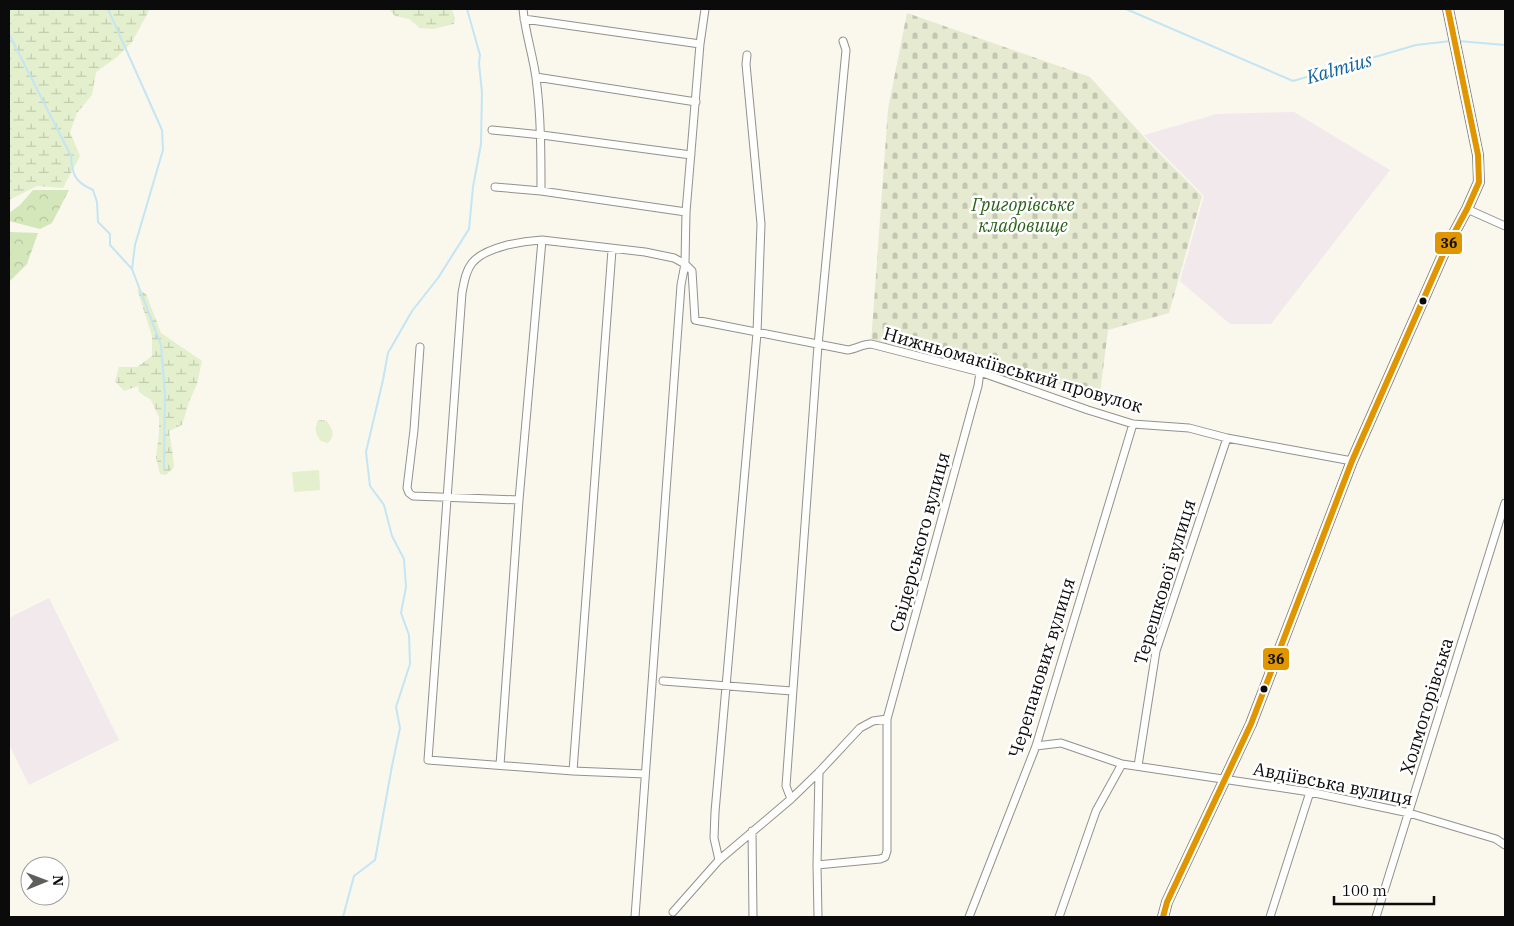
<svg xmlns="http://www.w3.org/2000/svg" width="1514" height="926" viewBox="0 0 1514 926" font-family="'IBM Plex Serif',serif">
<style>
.industrial{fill:#f1e9eb}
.grass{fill:url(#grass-tufts)}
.forest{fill:url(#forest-crowns)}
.wetland{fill:url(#wetland-marsh)}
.cemetery{fill:url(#cemetery-stones)}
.garden{fill:#e3efcd}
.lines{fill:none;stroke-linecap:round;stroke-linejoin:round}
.stream{stroke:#c3e5f4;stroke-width:2}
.street-casing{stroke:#93918d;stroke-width:9}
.secondary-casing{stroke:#898883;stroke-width:12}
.street{stroke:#fefefc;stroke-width:7}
.secondary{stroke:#f4f2e7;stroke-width:10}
.bus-1-casing{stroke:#fff;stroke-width:10}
.bus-1{stroke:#df9601;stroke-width:6}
.bus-dot{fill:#0b0b0b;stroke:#fff;stroke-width:2}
.labels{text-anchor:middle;stroke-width:5;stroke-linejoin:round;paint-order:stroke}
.park-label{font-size:18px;font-style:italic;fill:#2b621b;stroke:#fff}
.street-label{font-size:18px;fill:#0b0b0b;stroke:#fff}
.water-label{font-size:19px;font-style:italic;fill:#13649d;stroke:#fff}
.line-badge{stroke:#fff;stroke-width:2}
.pale-badge-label{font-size:14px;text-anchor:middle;font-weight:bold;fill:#111}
</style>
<defs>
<pattern id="grass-tufts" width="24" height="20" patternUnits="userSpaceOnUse" patternTransform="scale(1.25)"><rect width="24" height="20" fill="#e3efcd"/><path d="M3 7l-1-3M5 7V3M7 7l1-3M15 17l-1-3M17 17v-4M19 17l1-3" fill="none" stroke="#c1ccaf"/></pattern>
<pattern id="forest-crowns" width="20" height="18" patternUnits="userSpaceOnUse" patternTransform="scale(1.25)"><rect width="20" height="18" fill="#d4e7ba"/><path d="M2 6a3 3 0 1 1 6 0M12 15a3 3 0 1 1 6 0" fill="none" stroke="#b5c59f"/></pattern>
<pattern id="wetland-marsh" width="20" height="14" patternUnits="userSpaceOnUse" patternTransform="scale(1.25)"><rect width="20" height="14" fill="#e3efcd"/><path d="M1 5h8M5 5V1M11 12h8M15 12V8" fill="none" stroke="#c1ccaf"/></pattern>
<pattern id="cemetery-stones" width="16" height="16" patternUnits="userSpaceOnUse" patternTransform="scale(1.25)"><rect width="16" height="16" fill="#e5ead1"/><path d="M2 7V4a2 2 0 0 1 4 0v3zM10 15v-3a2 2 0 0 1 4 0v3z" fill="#c3c7b2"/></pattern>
</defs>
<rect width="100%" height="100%" fill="#faf7ed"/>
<!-- industrial -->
<path class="industrial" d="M1294,112L1390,170L1271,324H1230L1180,281L1204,196L1144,135L1217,114Z
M49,598L119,740L29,785L9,744V618Z"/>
<!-- grass -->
<path class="grass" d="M319,420H323L327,421C332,429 336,435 328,443L321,441C316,435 313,427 319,420Z"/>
<!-- forest -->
<path class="forest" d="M33,190H69L52,223L40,229L9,221V213L20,205Z
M9,232L38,233L27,264L9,282Z"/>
<!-- wetland -->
<path class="wetland" d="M9,9H150L132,42L117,57L96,72L92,95L77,113L70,132L80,156L63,188L37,186L9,200Z
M389,9L452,10L455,18L454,24L433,29L420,28L409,19L395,16Z
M137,289L146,294L161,333L202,361L197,384L189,402L182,425L169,431L172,449L174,467L166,475L160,474L156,457L159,434V417L151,400L139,392L138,386L124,391L115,381L119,367H137L152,356V336Z"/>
<!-- cemetery -->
<path class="cemetery" d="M907,13L1090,77L1152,146L1202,196L1169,313L1108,330L1100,393L871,344L888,109Z"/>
<!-- garden -->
<path class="garden" d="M319,470L320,490L294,492L292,472Z"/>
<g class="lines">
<!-- stream -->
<path class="stream" d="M108,9L162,130L163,150L135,245L132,269L161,345L165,395L164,468
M1126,9L1293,81L1416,45L1451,41
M9,34L71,156C72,175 75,182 93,190L97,202L98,222L110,234V245L132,269
M1458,41L1505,45
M343,917L354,876L375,860L392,766L400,728L396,707L410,664L409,635L401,613L406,587L404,559L392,536L384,505L370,486L366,452L383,380L388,353L412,311L438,278L469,229L473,187L481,144L482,93L479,63L480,55L467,9"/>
<defs>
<path id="street" d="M523,9C525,32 533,55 536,78C541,115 541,153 541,191
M524,19L700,44
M536,77L696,102
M492,130L542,135L691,155
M495,187L541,191L686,212
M1467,209L1505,226
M420,347L414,430L407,488L409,493L413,496L519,500
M663,681L792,691
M1036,746L1061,743L1122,764L1310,792L1409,813L1496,839L1505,845
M500,765L519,500L542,240
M1138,766L1156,651L1227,438
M573,771L612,250
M645,774L573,771L428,760L462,293C464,283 465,272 472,263C485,247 522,241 542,240L645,252L674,258L685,264L692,271L695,320L848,350C856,349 863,344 871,344L980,372L1088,410L1133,424L1189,428L1227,438L1352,461
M791,799L786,786L818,345L846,50L843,41
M752,831L753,917
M719,860L714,838L715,812L757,333L761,224L746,64L747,55
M817,865L880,859L885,857L887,851V719L978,386L980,372
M673,912L719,860L791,799L819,772L860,728L873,721L887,719
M635,917L681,285L685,264L686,212L700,44L705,9
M818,917L817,865L819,772
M969,917L1036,746L1133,424
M1059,917L1096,811L1122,764
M1270,917L1310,792
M1376,917L1505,503"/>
<path id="secondary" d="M1163,917L1167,902L1251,724L1352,461L1446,248L1467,209L1479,182L1478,155L1448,9"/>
</defs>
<!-- street casing -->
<use href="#street" class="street-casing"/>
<!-- secondary casing -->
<use href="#secondary" class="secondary-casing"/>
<!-- street -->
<use href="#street" class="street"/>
<!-- secondary -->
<use href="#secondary" class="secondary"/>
<defs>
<path id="bus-1" d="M1163,917L1167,902L1251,724L1352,461L1446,248L1467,209L1479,182L1478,155L1448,9"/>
</defs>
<!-- bus-1 casing -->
<use href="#bus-1" class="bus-1-casing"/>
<!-- bus-1 -->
<use href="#bus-1" class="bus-1"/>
</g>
<!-- markers -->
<g class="bus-dot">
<circle cx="1423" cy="301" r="4.5"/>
<circle cx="1264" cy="689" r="4.5"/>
</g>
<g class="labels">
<!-- park labels -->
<g class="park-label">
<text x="1023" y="211">Григорівське<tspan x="1023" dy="21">кладовище</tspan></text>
</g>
<!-- street labels -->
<g class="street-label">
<text transform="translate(1013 370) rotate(16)" y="6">Нижньомакіївський провулок</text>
<text transform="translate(920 542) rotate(-75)" y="6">Свiдерського вулиця</text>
<text transform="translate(1165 582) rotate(-73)" y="6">Терешкової вулиця</text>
<text transform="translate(1042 668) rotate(-73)" y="6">Черепанових вулиця</text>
<text transform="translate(1427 706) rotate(-73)" y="6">Холмогорівська</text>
<text transform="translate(1333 784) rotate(11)" y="6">Авдіївська вулиця</text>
</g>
<!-- water labels -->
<g class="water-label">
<text transform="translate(1339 68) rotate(-16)" y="7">Kalmius</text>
</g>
</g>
<g class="line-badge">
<rect x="1434" y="231" width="29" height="24" rx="5" fill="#df9601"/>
<rect x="1262" y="647" width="28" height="24" rx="5" fill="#df9601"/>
</g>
<g class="pale-badge-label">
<text x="1449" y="248">36</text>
<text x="1276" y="664">36</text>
</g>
<!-- border -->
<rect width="1514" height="926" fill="none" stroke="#0b0b0b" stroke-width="20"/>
<!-- north arrow -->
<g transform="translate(45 881) rotate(89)"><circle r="24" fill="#ffffff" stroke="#9d9d9d"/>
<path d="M0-4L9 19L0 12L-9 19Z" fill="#5f5e5a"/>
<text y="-8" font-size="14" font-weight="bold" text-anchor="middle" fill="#0b0b0b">N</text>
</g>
<!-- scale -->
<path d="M1334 896v8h100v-8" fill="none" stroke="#0b0b0b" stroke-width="2.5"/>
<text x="1342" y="896" font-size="15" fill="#0b0b0b" stroke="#ffffff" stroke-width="4" paint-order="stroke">100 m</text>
</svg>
